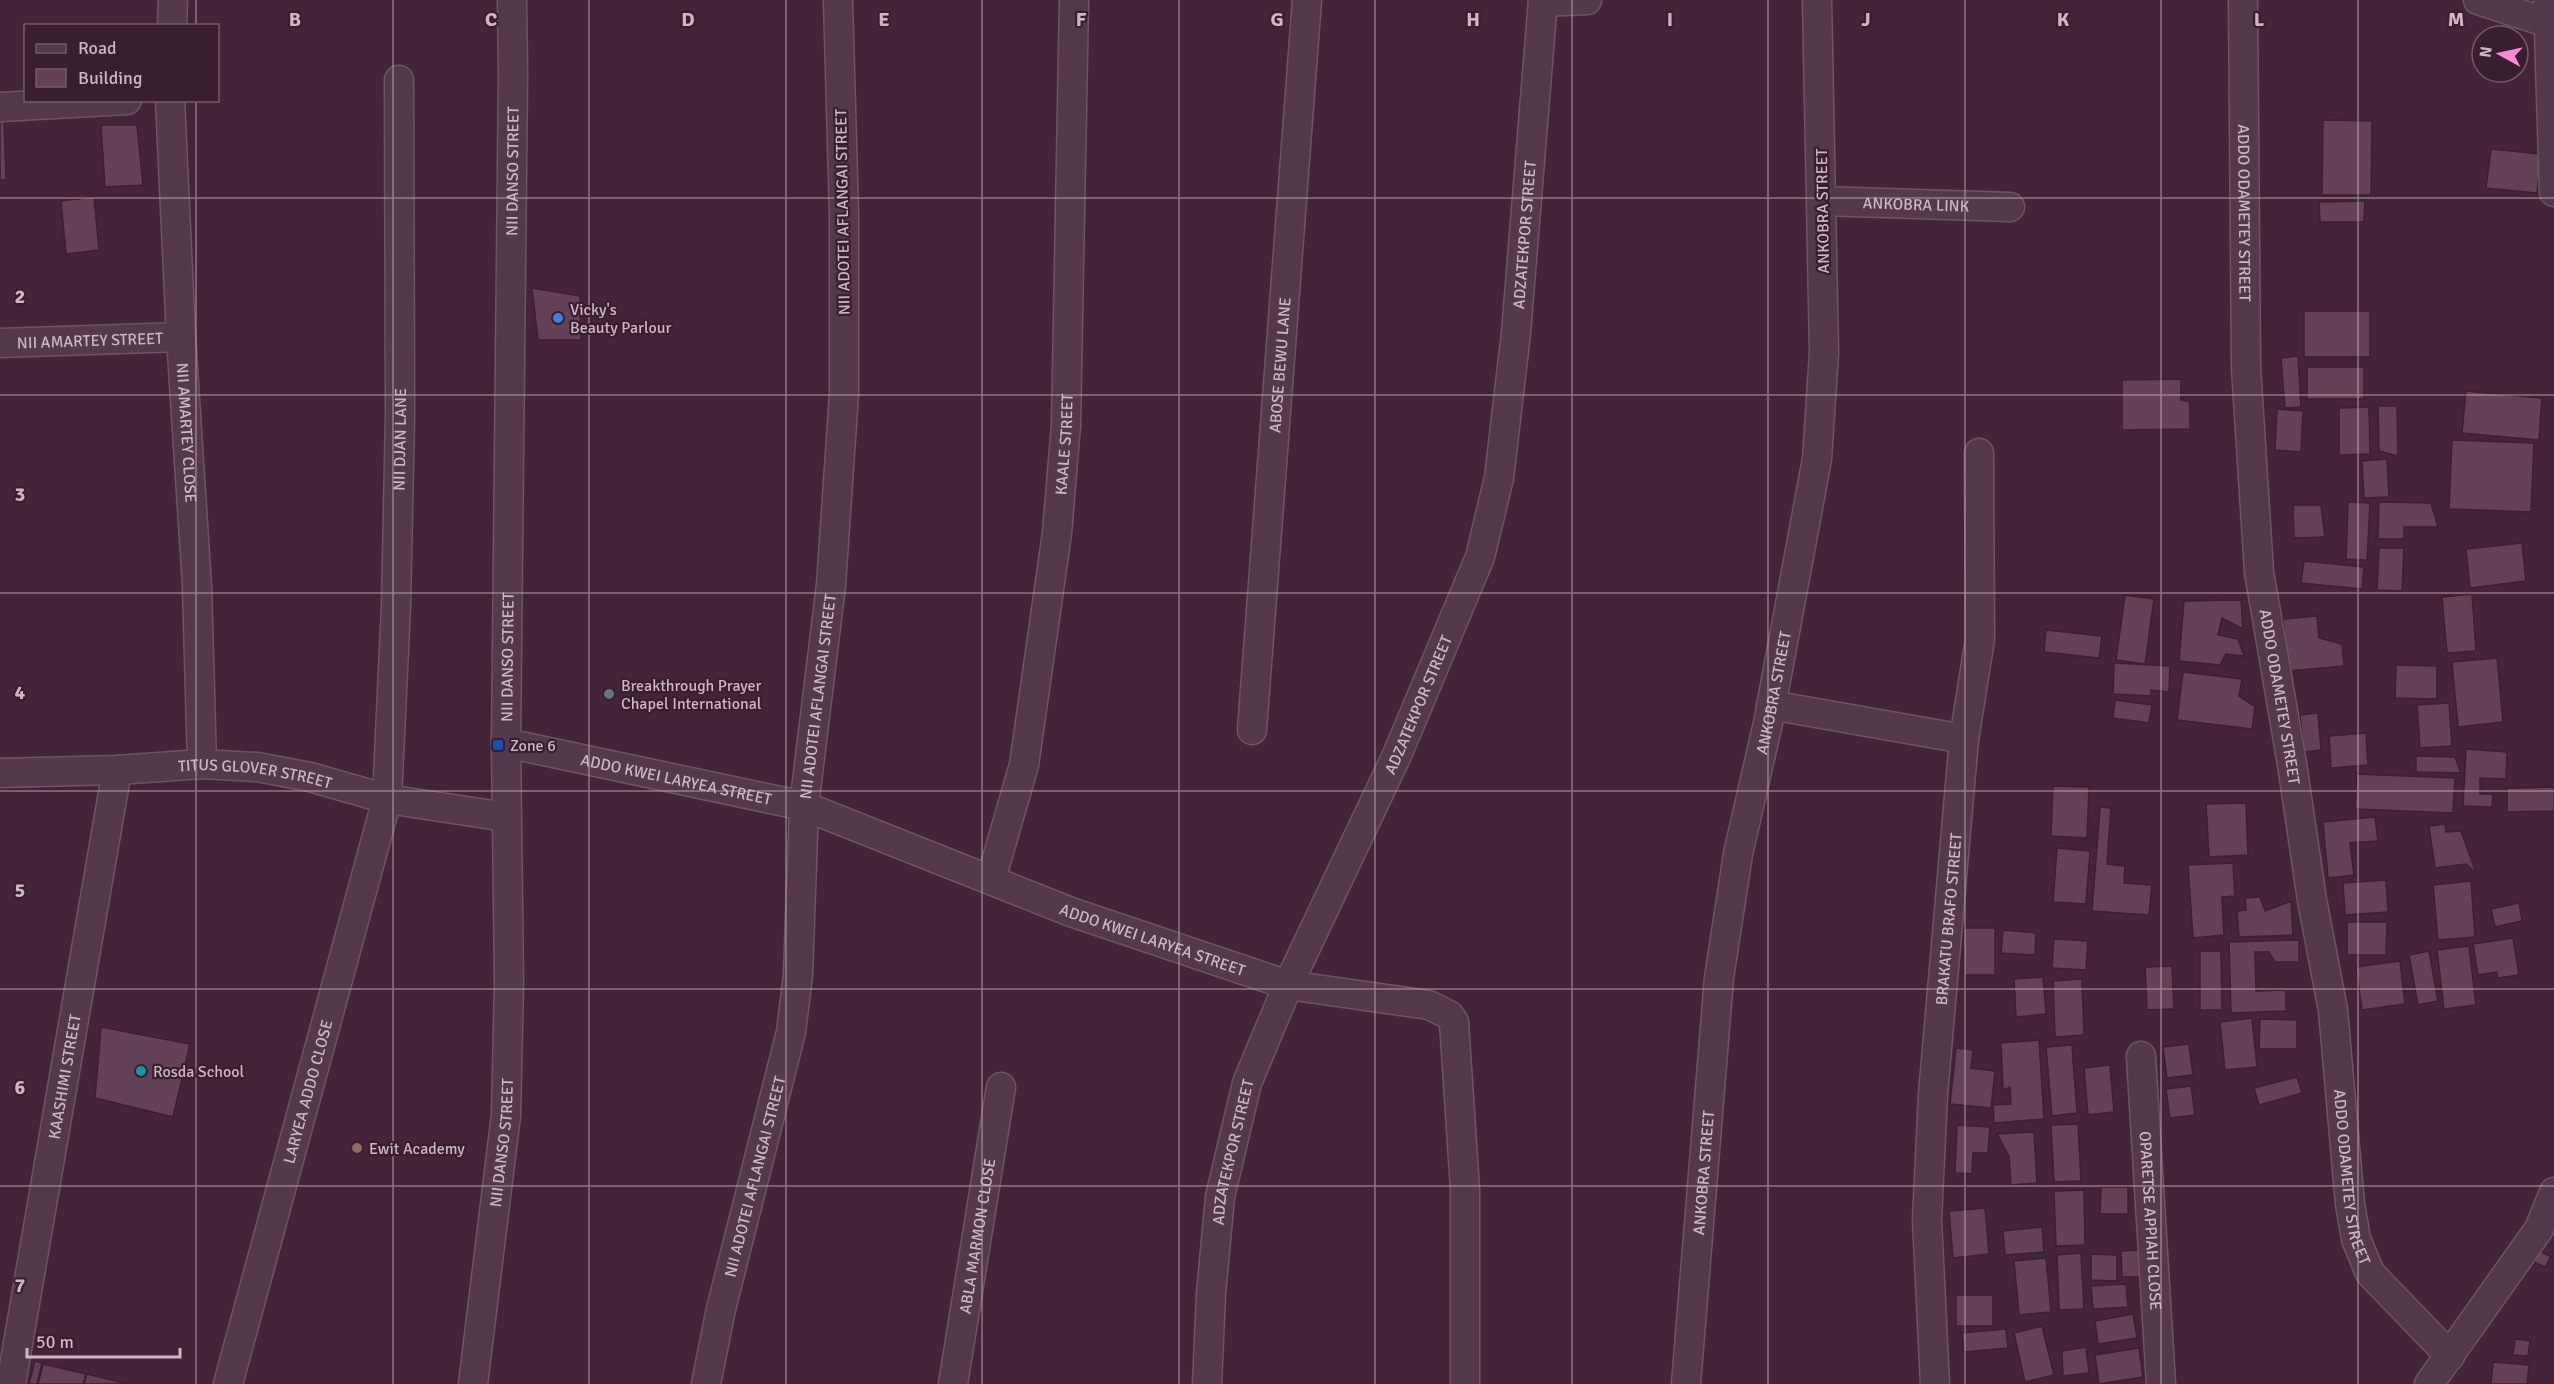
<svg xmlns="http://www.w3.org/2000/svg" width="2554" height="1384" viewBox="0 0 2554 1384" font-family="Signika,sans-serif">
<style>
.building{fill:#654059;stroke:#3b1f32;stroke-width:1.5}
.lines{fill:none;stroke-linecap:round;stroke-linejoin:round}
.minor-casing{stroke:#6e5465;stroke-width:31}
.minor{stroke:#53394b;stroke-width:28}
.grid{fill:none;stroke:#cdb6c5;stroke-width:1.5;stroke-opacity:0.55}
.shop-dot{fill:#3f7fe0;stroke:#391d30;stroke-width:2}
.worship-dot{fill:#6b7280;stroke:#391d30;stroke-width:2}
.transit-dot{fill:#1a4fb4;stroke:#391d30;stroke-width:2}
.culture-dot{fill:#0f9aa8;stroke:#391d30;stroke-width:2}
.education-dot{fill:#8d6e63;stroke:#391d30;stroke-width:2}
.labels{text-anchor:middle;stroke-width:4.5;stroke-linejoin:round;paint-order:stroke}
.street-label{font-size:16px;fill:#cdb6c5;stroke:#391d30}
.poi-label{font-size:16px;fill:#cdb6c5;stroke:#391d30;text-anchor:start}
.grid-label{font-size:20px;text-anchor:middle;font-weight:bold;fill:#cdb6c5;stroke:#391d30;stroke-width:4.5;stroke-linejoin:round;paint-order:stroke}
</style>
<rect width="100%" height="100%" fill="#44243b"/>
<!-- building -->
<path class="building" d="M0,113H4L6,180H0Z
M2323,120L2372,121L2371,195H2322Z
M101,125H137L143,185L105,187Z
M2491,149L2541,154L2537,193L2486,188Z
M94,197L99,250L66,254L61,201Z
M2365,201L2364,222H2320L2319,202Z
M532,288L580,296L581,340H538Z
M2304,311H2370V357H2304Z
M2298,356L2301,407L2285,408L2281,358Z
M2307,367H2364V399H2307Z
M2181,379V400L2190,402V429L2122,430V380Z
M2466,391L2542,398L2539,440L2462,433Z
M2378,406H2397L2398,456L2379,451Z
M2369,407L2370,454L2339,455V408Z
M2277,409L2303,411L2301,452L2275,450Z
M2452,440L2534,443L2531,512L2449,509Z
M2387,459L2389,497L2364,498L2362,461Z
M2348,502L2370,503L2367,560L2346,559Z
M2379,502L2431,503L2438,527H2404V539H2378Z
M2293,505H2321L2325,537L2294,538Z
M2522,543L2526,581L2470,588L2466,549Z
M2379,548H2404L2402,591L2377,590Z
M2304,561L2364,567L2362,589L2301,583Z
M2472,594L2476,651L2447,653L2442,597Z
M2125,595L2154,599L2145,664L2116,660Z
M2241,600L2243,629L2222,618L2218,635L2238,639L2244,656L2226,654L2220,665L2179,661L2184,601Z
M2317,616L2319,638L2342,644L2344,666L2288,671L2283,619Z
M2046,630L2102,636L2099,658L2044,652Z
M2497,658L2503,722L2458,727L2452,662Z
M2114,663L2170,666L2169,692L2151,690V696L2113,694Z
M2396,665L2437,666V699L2395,698Z
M2183,672L2242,679L2239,696L2255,707L2252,729L2177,720Z
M2115,700L2152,705L2149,723L2113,718Z
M2449,703L2452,746L2420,748L2417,705Z
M2318,713L2321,750L2304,752L2300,715Z
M2366,733L2368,765L2331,768L2329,736Z
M2466,749L2507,752L2506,779L2480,778V794H2493L2492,807L2463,806Z
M2416,756L2455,757L2461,773L2416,772Z
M2357,774L2455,778L2453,813L2355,809Z
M2053,786L2089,787L2087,838L2051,836Z
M2554,787V811L2507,812V788Z
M2246,803L2248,855L2209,857L2206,804Z
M2100,807L2111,808L2107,864L2125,866L2124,883L2152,885L2149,915L2092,911Z
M2375,817L2378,841L2350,843L2354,875L2328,878L2323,822Z
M2445,824L2446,832L2461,831L2476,873L2466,864L2435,868L2429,826Z
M2057,848L2090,851L2086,904L2053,902Z
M2233,863L2235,896L2222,897L2224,935L2193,938L2188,865Z
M2386,880L2388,912L2345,915L2343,883Z
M2471,881L2475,937L2438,940L2433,885Z
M2260,897L2265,911L2291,901L2293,935L2239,937L2237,911L2246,910L2245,898Z
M2519,903L2522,921L2495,927L2491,909Z
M2347,922H2387L2386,955H2347Z
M1964,928H1995V975H1964Z
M2003,930L2036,933L2035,955L2001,953Z
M2513,938L2519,975L2498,978L2497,972L2478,975L2473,944Z
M2054,939L2088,941L2086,970L2052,968Z
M2299,940V962H2275L2269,952H2255L2256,991L2286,990V1011L2231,1013L2229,942Z
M2469,946L2476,1005L2444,1009L2437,950Z
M2200,951H2221L2222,1010H2200Z
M2429,951L2438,1001L2418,1005L2409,955Z
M2400,961L2405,1004L2362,1010L2356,967Z
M2172,966L2174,1009L2147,1010L2145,967Z
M2043,977L2046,1014L2016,1017L2014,979Z
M2082,979L2084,1035L2055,1037L2053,981Z
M2252,1018L2257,1067L2225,1070L2220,1022Z
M2260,1019L2297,1020V1049H2259Z
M101,1027L190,1044L173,1117L95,1098Z
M2039,1040L2044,1119L1994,1123L1993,1105L2011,1104L2010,1087L2003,1090L2001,1043Z
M2189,1044L2193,1075L2167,1078L2163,1047Z
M2072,1045L2077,1113L2052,1116L2046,1047Z
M1956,1048L1973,1050L1971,1068L1995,1071L1991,1108L1950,1104Z
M2110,1065L2114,1112L2088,1115L2084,1068Z
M2297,1077L2302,1093L2259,1105L2254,1088Z
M2191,1086L2195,1115L2170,1118L2166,1089Z
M2078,1124L2081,1181L2054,1182L2051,1125Z
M1957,1125L1990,1127L1988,1153H1973L1972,1174L1955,1173Z
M2034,1132L2037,1183L2011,1185L2009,1156L1997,1134Z
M2101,1187H2128V1214H2100Z
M2084,1190L2085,1245L2056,1246L2054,1191Z
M1985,1208L1989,1254L1953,1258L1949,1211Z
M2042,1227L2044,1252L2005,1255L2003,1231Z
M2143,1250V1277H2122L2121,1251Z
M2538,1250L2551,1257L2545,1267L2533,1261Z
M2081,1253L2084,1309L2059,1310L2057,1255Z
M2091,1254L2117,1255V1281L2091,1280Z
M2046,1258L2051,1312L2019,1315L2014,1261Z
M2126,1284L2128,1307L2093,1309L2091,1286Z
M1956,1295H1993V1326H1956Z
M2133,1314L2137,1338L2098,1344L2095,1321Z
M2042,1326L2054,1375L2025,1382L2014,1333Z
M2006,1329L2008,1348L1964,1352L1962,1333Z
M2515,1339L2530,1341L2528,1356L2513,1355Z
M2086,1347L2089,1373L2063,1376L2062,1351Z
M2139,1348L2143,1377L2099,1384L2095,1355Z
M35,1361L42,1363L37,1384H29Z
M2493,1362L2529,1365L2527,1384H2491Z
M43,1364L86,1374L83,1384H38Z
M87,1374L128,1384H84Z"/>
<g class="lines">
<defs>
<g id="minor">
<path id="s1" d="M2243,0L2246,367L2259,572L2292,764L2312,900L2333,1010L2350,1204L2356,1239L2370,1273L2450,1356"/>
<path d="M2478,0L2554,25"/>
<path d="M2548,0L2554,192"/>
<path d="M1543,2L1587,0"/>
<path d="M172,26L173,0"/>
<path id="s2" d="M170,100L181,337L197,586L202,764"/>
<path d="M0,107L127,100"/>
<path id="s3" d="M1822,201L2010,207"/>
<path id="s4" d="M0,343L181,337"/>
<path d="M1771,705L1964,739"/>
<path id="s5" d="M1252,730L1307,0"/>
<path id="s6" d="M506,743L804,806L1071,912L1288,985L1429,1005L1449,1015L1454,1022L1465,1189V1384"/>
<path id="s7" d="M0,773L117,770L202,764L257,767L310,777L387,799L506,817"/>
<path id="s8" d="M991,879L1024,765L1057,533L1066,425L1074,0"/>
<path id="s9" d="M2141,1056L2161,1384"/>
<path id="s10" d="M11,1384L117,770"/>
<path id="s11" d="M228,1384L387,799L396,606L400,414L399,80"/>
<path id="s12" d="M473,1384L506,1115L509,982L506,743L513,73L512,0"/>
<path id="s13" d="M706,1384L721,1309L791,1032L798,975L804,806L831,585L844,394V214L838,0"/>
<path id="s14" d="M953,1384L1001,1087"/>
<path id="s15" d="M1207,1384L1211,1294L1220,1197L1247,1083L1288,985L1397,755L1480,557L1499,478L1516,333L1543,0"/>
<path id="s16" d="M1686,1384L1719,978L1738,854L1768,723L1817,459L1824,353L1817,0"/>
<path id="s17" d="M1935,1384L1927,1220L1933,1094L1964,739L1980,639L1979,453"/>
<path d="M2429,1384L2539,1229L2554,1192"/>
</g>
</defs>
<!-- minor casing -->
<use href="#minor" class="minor-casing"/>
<!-- minor -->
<use href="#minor" class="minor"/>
</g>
<!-- grid -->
<path class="grid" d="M196,0V26M393,0V1384M589,0V1384M786,0V1384M982,0V1384M1179,0V1384M1375,0V1384M1572,0V1384M1768,0V1384M1965,0V1384M2161,0V1384M2358,0V1384M196,100V1384M0,198H2554M0,395H2554M0,593H2554M0,791H2554M0,989H2554M0,1186H2554"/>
<!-- markers -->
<circle class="shop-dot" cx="558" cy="318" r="6"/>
<circle class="worship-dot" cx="609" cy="694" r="6"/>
<rect class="transit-dot" x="492" y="739" width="12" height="12" rx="3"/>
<circle class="culture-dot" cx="141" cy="1071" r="6"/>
<circle class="education-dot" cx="357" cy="1148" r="6"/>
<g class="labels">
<!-- street labels -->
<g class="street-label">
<text dy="6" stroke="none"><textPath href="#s12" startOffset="1215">NII DANSO STREET</textPath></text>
<text dy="6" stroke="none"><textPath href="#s3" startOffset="94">ANKOBRA LINK</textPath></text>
<text transform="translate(1822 211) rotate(-91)" y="6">ANKOBRA STREET</text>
<text transform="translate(842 212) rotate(-91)" y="6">NII ADOTEI AFLANGAI STREET</text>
<text dy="6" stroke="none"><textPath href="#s1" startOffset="213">ADDO ODAMETEY STREET</textPath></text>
<text dy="6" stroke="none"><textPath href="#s15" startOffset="1206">ADZATEKPOR STREET</textPath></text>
<text dy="6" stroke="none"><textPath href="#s4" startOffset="90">NII AMARTEY STREET</textPath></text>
<text dy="6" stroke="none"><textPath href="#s5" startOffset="366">ABOSE BEWU LANE</textPath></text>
<text dy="6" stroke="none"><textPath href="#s2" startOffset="333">NII AMARTEY CLOSE</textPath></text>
<text dy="6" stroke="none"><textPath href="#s11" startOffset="966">NII DJAN LANE</textPath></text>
<text dy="6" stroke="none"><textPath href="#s8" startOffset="442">KAALE STREET</textPath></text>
<text dy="6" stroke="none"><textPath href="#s12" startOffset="729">NII DANSO STREET</textPath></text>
<text dy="6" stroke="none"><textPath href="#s16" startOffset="698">ANKOBRA STREET</textPath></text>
<text dy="6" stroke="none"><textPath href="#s13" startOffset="699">NII ADOTEI AFLANGAI STREET</textPath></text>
<text dy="6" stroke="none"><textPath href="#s1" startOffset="699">ADDO ODAMETEY STREET</textPath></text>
<text dy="6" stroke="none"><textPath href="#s15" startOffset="720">ADZATEKPOR STREET</textPath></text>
<text dy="6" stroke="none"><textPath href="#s7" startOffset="256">TITUS GLOVER STREET</textPath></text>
<text dy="6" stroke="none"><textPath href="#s6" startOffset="174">ADDO KWEI LARYEA STREET</textPath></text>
<text dy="6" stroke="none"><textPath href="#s17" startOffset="466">BRAKATU BRAFO STREET</textPath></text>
<text dy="6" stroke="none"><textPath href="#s6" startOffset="678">ADDO KWEI LARYEA STREET</textPath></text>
<text dy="6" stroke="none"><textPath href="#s10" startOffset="312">KAASHIMI STREET</textPath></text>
<text dy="6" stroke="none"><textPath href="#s11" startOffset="303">LARYEA ADDO CLOSE</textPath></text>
<text dy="6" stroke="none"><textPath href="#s12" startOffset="243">NII DANSO STREET</textPath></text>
<text dy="6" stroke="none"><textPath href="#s15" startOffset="234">ADZATEKPOR STREET</textPath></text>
<text dy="6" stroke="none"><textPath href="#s16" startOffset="212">ANKOBRA STREET</textPath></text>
<text dy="6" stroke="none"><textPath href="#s13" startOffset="213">NII ADOTEI AFLANGAI STREET</textPath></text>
<text dy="6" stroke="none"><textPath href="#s1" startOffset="1185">ADDO ODAMETEY STREET</textPath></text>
<text dy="6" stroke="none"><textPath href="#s9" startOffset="165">OPARETSE APPIAH CLOSE</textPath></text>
<text dy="6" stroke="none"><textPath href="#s14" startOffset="150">ABLA MARMON CLOSE</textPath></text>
</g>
<!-- poi labels -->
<g class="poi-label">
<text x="570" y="315">Vicky's<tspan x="570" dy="18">Beauty Parlour</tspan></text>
<text x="621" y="691">Breakthrough Prayer<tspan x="621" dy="18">Chapel International</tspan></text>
<text x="510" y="751">Zone 6</text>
<text x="153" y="1077">Rosda School</text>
<text x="369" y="1154">Ewit Academy</text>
</g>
</g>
<g class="grid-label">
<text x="295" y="26">B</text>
<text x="491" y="26">C</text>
<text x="688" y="26">D</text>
<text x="884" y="26">E</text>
<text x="1081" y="26">F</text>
<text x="1277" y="26">G</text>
<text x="1473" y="26">H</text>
<text x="1670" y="26">I</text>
<text x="1866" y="26">J</text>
<text x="2063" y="26">K</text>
<text x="2259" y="26">L</text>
<text x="2456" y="26">M</text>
<text x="20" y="303">2</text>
<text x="20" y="501">3</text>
<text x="20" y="699">4</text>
<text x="20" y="897">5</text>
<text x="20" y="1094">6</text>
<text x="20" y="1292">7</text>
</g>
<!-- legend -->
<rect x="24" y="24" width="195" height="78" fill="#391d30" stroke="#745a6c" stroke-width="1.5"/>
<rect x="36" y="44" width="30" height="9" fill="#53394b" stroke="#745a6c" stroke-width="1.5"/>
<text x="78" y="54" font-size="18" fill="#cdb6c5">Road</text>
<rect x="36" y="69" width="30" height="18" fill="#654059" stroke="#745a6c" stroke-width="1.5"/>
<text x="78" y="84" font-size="18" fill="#cdb6c5">Building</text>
<!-- north arrow -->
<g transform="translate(2500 54) rotate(278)"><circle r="28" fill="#391d30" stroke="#745a6c" stroke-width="1.5"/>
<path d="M0-4.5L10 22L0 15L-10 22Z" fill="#ff89d7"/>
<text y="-9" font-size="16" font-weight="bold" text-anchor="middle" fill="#cdb6c5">N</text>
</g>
<!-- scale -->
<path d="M27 1348v9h153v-9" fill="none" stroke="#cdb6c5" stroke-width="3"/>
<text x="36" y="1348" font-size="18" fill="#cdb6c5" stroke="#391d30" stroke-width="4.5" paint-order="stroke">50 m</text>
</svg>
